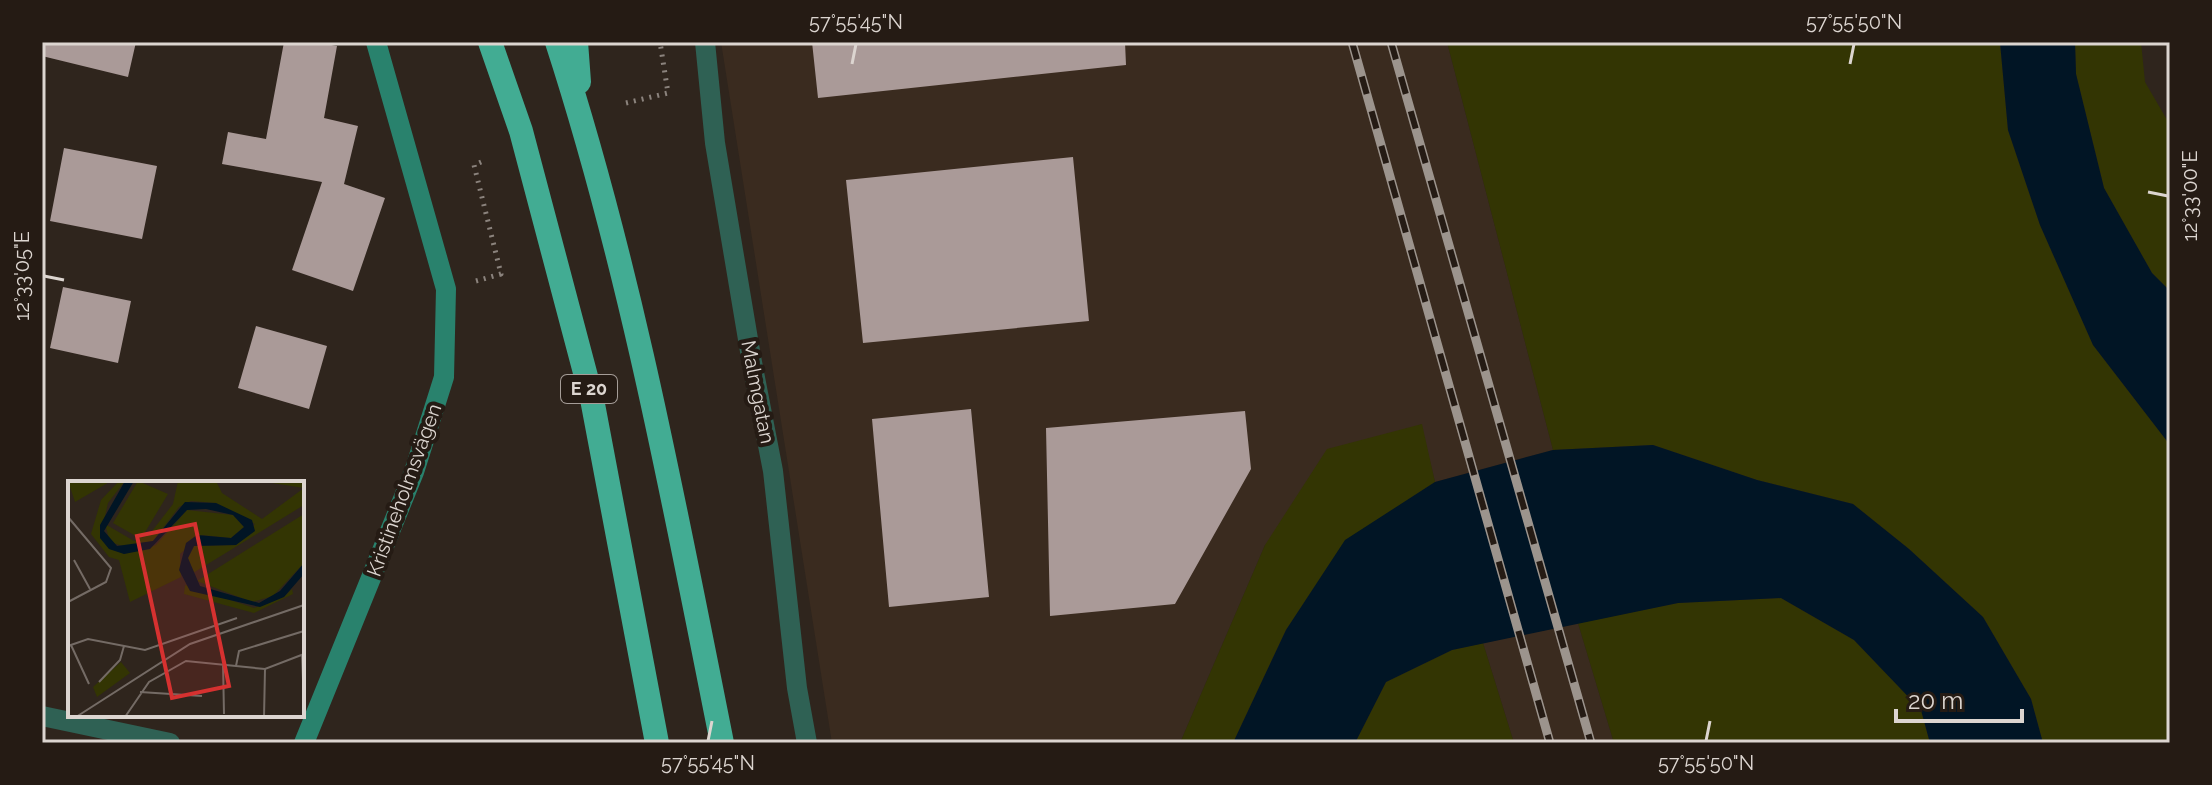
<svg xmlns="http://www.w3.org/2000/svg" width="2212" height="785" viewBox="0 0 2212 785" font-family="Raleway,sans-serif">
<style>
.built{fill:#3a2b1f}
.green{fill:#333503}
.water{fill:#011525}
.building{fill:#aa9a98}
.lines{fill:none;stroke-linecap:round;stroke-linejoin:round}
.path{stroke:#8b837d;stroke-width:5;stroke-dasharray:2 6;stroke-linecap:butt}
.street{stroke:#2f6154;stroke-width:20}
.secondary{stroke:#29826d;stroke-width:20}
.highway{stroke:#42ac93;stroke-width:24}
.rail-casing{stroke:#9c948d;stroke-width:9}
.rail{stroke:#251b14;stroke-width:6;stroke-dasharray:18;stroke-linecap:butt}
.ticks{fill:none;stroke:#dcd5d0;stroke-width:3}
.labels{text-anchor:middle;stroke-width:8;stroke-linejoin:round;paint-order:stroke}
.shield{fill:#251b14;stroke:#a59d98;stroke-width:2}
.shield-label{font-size:18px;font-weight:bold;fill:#dcd5d0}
.street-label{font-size:20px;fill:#dcd5d0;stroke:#251b14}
.inset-road{fill:none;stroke:#746b65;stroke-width:2}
.view{fill:#d63130;fill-opacity:0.15;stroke:#d63130;stroke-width:4}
.inset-edge{fill:none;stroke:#dcd5d0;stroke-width:4}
.neatline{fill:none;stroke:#dcd5d0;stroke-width:3}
.ticks-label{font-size:20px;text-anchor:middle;fill:#dcd5d0}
</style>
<rect width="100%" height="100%" fill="#2f251d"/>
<!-- built -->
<path class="built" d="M721,42H1447L1553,450L1435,482L1421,424L1265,545L1180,743H832Z
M1578,623L1614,743H1514L1483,643Z"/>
<!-- green -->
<path class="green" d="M1447,42H2000L2008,130L2040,225L2093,345L2170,445V743H2043L2031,699L1983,617L1909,549L1853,504L1757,480L1653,445L1553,450Z
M2075,42H2141L2145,82L2170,125V291L2152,273L2104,188L2076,74Z
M1422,424L1435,482L1345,541L1286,630L1233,743H1180L1265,545L1327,449Z
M1781,598L1854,640L1921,710L1930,743H1614L1578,623L1678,603Z
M1483,643L1514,743H1355L1386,682L1452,650Z"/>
<!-- water -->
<path class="water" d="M2000,42H2075L2076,74L2104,188L2152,273L2170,291V445L2093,345L2040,225L2008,130Z
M1653,445L1757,480L1853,504L1909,549L1983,617L2031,699L2043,743H1930L1921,710L1854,640L1781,598L1678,603L1452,650L1386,682L1355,743H1233L1286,630L1345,540L1435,482L1553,450Z"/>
<!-- building -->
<path class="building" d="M42,42H136L128,77L42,56Z
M284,42H315L337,46L324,118L358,126L344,184L385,198L353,291L292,270L322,182L222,164L228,132L266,139Z
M812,42H1125L1126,65L818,98Z
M64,148L157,166L142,239L50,221Z
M1073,157L1089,321L863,343L846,180Z
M63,287L131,301L118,363L50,348Z
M256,326L327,346L309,409L238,388Z
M971,409L989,597L889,607L872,419Z
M1245,411L1251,469L1175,604L1050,616L1046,428Z"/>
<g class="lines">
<!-- path -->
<path class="path" d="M626,103L668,93L660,42
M476,281L501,274L474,165L486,160"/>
<!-- street -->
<path class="street" d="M705,42L715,143L751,357L773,471L797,688L807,743
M42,716L170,743"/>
<!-- secondary -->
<path class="secondary" d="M304,743L414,472L444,377L446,289L376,42"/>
<!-- highway -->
<path class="highway" d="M490,42L521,131L592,399L657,743
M557,42C631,270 675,508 722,743
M576,42L579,82"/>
<defs>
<path id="rail" d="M1352,42L1550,743
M1391,42L1591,743"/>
</defs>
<!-- rail casing -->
<use href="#rail" class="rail-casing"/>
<!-- rail -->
<use href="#rail" class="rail"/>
</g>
<!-- ticks -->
<path class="ticks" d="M852,64L856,44M1850,64L1854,44M2148,192L2168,196M44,276L64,280M708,741L712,721M1706,741L1710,721"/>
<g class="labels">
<!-- shield labels -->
<rect class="shield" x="561" y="375" width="56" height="28" rx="6"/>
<g class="shield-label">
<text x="589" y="395">E 20</text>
</g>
<!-- street labels -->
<g class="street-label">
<text transform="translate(758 392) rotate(79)" y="7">Malmgatan</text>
<text transform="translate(404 490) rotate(-70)" y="7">Kristineholmsvägen</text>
</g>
</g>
<!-- overview -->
<g transform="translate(68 481)">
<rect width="236" height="236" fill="#2f251d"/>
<path d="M0,0H43L7,21ZM51,0H57L40,22L32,57L56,73L88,64L119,29L165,34L176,46L163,57L134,54L112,73L113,96L62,121L51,79L41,76L23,53L33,19ZM70,0L100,13L73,58L45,42ZM110,0H148L154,12L194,38L236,7L191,0H236V24L125,92L120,77L126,65L168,64L187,43L148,22L123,20L111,26L85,60L58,66L42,61L37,43L66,60L81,54L105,23ZM236,33V82L205,115L184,121L129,100ZM117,104L186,127L216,116L224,108L225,113L186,132L116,113ZM53,181L62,192L29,216L25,206Z" fill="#333503"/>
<path d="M57,0H66L36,50L49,65L85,60L117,21L148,22L184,39L187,50L168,64L126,65L120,77L132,105L191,122L212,110L236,82V93L216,116L192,126L122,110L111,89L118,62L129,54L163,57L176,46L165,34L138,28L119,29L82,68L56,73L41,68L32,57V44Z" fill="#011525"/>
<path class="inset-road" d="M0,36L43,87L38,101L0,121M6,79L22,108M3,164L21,203M0,165L20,158L77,169L169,137M234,174L236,224M155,183L156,233M168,185L171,170L236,150M31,201L52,179L56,165M72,211L134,215M8,236L122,163L236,124M57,236L81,201L118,180L197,188L236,173M196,236L197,188"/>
<path class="view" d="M127,43L161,205L104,217L69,55Z"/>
<rect width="236" height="236" class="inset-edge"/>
</g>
<!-- border -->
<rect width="2212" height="785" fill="none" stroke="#251b14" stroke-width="88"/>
<!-- scale -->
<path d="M1896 709v12h126v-12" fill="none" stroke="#dcd5d0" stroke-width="4"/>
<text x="1908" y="709" font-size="24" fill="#dcd5d0" stroke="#251b14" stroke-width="6" paint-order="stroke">20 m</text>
<rect x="44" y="44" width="2124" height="697" class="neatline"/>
<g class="ticks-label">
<text x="856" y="29">57°55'45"N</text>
<text x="1854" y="29">57°55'50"N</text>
<text transform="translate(2190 196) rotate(-90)" y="7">12°33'00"E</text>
<text transform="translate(22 276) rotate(-90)" y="7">12°33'05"E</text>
<text x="708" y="770">57°55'45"N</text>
<text x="1706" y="770">57°55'50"N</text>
</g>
</svg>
